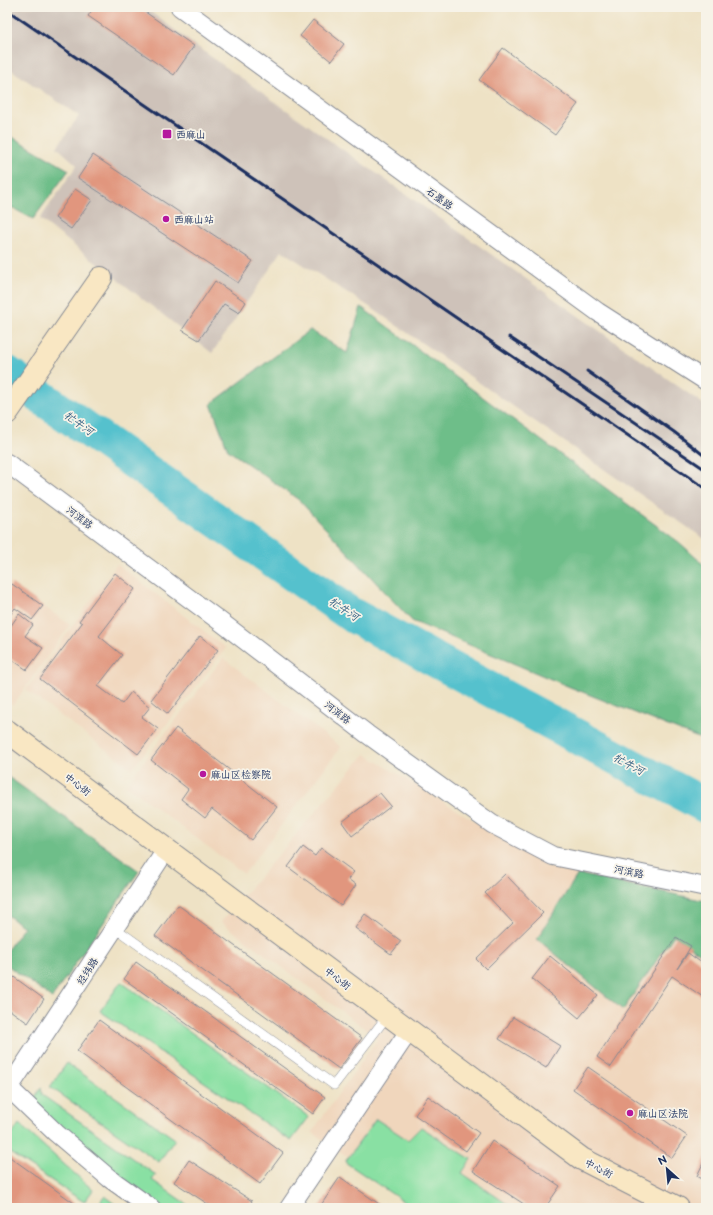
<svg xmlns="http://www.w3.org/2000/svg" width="713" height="1215" viewBox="0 0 713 1215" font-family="'Balsamiq Sans','LXGW WenKai TC',sans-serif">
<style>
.built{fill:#f0d6bc}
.industrial{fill:#cec2b9}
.green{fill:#89e0a3;stroke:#528880}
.forest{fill:#6ebe89;stroke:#447674}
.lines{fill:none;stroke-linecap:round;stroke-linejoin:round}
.river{stroke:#55c1cd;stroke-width:35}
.building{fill:#e1967e}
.lane-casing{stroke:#848892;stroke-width:10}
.street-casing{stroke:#848892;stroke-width:20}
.secondary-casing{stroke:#848892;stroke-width:24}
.lane{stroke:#fff;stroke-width:9}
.street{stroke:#fff;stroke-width:18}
.secondary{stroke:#f9e7c3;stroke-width:22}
.rail{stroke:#1b2f5e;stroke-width:3}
.poi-dot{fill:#b5179e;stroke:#f7f3e8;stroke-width:1.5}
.labels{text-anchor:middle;stroke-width:3.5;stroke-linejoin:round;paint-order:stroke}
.poi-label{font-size:10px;fill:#1b2f5e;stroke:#f7f3e8;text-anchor:start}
.street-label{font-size:10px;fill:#1b2f5e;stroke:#f7f3e8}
.water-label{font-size:11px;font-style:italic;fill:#2c5b7f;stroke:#f7f3e8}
</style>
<rect width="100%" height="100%" fill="#f7f3e8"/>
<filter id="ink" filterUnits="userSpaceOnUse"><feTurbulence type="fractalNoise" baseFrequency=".025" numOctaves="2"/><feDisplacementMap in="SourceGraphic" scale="8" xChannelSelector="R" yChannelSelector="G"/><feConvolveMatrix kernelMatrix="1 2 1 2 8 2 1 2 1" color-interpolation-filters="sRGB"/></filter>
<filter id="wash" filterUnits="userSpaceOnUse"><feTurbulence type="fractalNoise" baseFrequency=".012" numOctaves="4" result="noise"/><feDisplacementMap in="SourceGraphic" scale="16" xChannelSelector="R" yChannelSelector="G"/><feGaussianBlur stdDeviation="0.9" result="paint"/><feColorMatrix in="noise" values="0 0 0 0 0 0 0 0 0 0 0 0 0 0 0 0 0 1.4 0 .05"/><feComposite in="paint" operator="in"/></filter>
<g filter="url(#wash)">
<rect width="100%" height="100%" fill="#eee2c5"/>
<!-- built -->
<path class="built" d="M117,564L226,648L132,769L26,690Z
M8,581L70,625L13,705L7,701Z
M223,658L341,747L244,874L126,785Z
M365,754L552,868L706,901V1208H422L312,1132L378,1038L221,922Z"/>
<!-- industrial -->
<path class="industrial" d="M7,7H144L203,51L706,406V540L373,309L282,251L212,353L40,219L77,165L57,147L79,116L7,67Z"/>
<!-- green -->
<path class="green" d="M121,982L309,1117L291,1141L100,1011Z
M67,1063L175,1139L159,1162L50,1087Z
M41,1087L42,1095L156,1175L152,1180L192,1208H163L124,1182L32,1103Z
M376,1119L408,1140L421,1127L471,1159L462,1173L513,1208H413L345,1162Z
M19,1124L93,1190L84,1202L7,1151V1142Z
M104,1196L120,1208H96Z"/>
<!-- forest -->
<path class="forest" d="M7,134L69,170L33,219L7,205Z
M361,307L680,543L706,567V741L570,687L412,621L299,500L228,450L211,404L310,330L347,353Z
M7,776L139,871L52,998L7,965V950L24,927L7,915Z
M578,874L706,901V958L674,935L623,1010L537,939Z"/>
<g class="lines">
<!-- river -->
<path class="river" d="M7,373L350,614L706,806"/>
</g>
<g id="blocks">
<!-- building -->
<path class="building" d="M94,7H138L194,46L174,75L88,16Z
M313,20L344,44L331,61L300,36Z
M503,48L578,104L555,135L479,80Z
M93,155L253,261L238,283L78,178Z
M75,189L92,200L71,229L55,218Z
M215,281L246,302L239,313L224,304L199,340L182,330Z
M115,573L135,589L99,636L122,655L98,686L122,704L131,692L150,707L142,717L158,729L138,754L40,679L82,623L79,621Z
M12,584L43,606L32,620L15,608L10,615L7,613V591Z
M19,614L33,625L25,636L43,648L27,670L7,656V625L10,627Z
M200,636L218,650L168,714L151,700Z
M176,728L277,807L251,840L212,809L205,818L181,799L188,789L151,760Z
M380,793L391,806L352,836L342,822Z
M303,847L315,856L321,848L354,872L348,879L356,885L341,906L288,867Z
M505,874L543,913L486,969L476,959L513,923L485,893Z
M178,905L362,1038L339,1069L155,936Z
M365,914L401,941L391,954L355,928Z
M676,937L691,946L677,969L688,953L706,966V999L672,976L611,1067L597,1057Z
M550,956L598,995L579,1018L532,979Z
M136,962L325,1097L313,1114L124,979Z
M7,972L44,999L28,1023L7,1008Z
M513,1017L560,1046L546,1068L499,1039Z
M99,1020L283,1153L260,1184L77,1051Z
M588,1067L687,1136L672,1158L573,1089Z
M428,1096L479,1133L466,1151L415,1115Z
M492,1141L560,1186L545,1208H530L473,1171Z
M7,1155L81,1208H15L7,1202Z
M706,1157V1181L697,1176Z
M189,1160L252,1201L248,1208H214L174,1182Z
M340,1177L385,1208H319Z"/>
</g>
</g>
<g filter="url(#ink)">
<use href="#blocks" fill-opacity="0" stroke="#848892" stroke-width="1"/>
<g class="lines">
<defs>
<path id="lane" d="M115,928L334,1085L388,1015"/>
<path id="street" d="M180,7L598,312L706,381
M7,463L221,622L367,734L492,824L553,856L706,887
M9,1088L56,1133L109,1178L151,1208
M7,1091L166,850
M289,1208L409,1031"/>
<path id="secondary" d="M7,413L101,278
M7,731L582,1159L678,1208"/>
</defs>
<!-- lane casing -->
<use href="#lane" class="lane-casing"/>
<!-- street casing -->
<use href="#street" class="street-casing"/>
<!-- secondary casing -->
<use href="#secondary" class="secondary-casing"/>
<!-- lane -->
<use href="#lane" class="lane"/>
<!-- street -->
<use href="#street" class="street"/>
<!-- secondary -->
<use href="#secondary" class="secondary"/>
<!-- rail -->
<path class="rail" d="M7,10L706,489
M509,337L706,470
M587,371L674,432L706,457"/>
</g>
</g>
<!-- markers -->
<g class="poi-dot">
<rect x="162" y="129" width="10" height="10" rx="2"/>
<circle cx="166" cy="219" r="4"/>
<circle cx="203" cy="774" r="4"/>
<circle cx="630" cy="1113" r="4"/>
</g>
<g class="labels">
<!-- poi labels -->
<g class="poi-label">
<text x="176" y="138">西麻山</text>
<text x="174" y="223">西麻山站</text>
<text x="211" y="778">麻山区检察院</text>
<text x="638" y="1117">麻山区法院</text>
</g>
<!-- street labels -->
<g class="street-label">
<text transform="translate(440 198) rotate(36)" y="4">石墨路</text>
<text transform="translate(80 517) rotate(37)" y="4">河滨路</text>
<text transform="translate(338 712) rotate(38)" y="4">河滨路</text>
<text transform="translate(78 784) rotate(37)" y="4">中心街</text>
<text transform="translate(629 871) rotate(11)" y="4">河滨路</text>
<text transform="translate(87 971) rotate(-57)" y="4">经纬路</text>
<text transform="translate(338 978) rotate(37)" y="4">中心街</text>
<text transform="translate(599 1168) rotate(27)" y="4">中心街</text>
</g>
<!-- water labels -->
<g class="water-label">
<text transform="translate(79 423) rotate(35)" y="4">牤牛河</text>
<text transform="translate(344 609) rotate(33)" y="4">牤牛河</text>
<text transform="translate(629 764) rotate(28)" y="4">牤牛河</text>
</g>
</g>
<!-- margin -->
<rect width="713" height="1215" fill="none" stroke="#f7f3e8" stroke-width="24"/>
<!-- north arrow -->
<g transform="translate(667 1169) rotate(333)" stroke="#f7f3e8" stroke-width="3" paint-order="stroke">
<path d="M0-3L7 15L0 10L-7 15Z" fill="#1b2f5e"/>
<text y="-6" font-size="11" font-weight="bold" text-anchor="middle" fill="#1b2f5e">N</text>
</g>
</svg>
